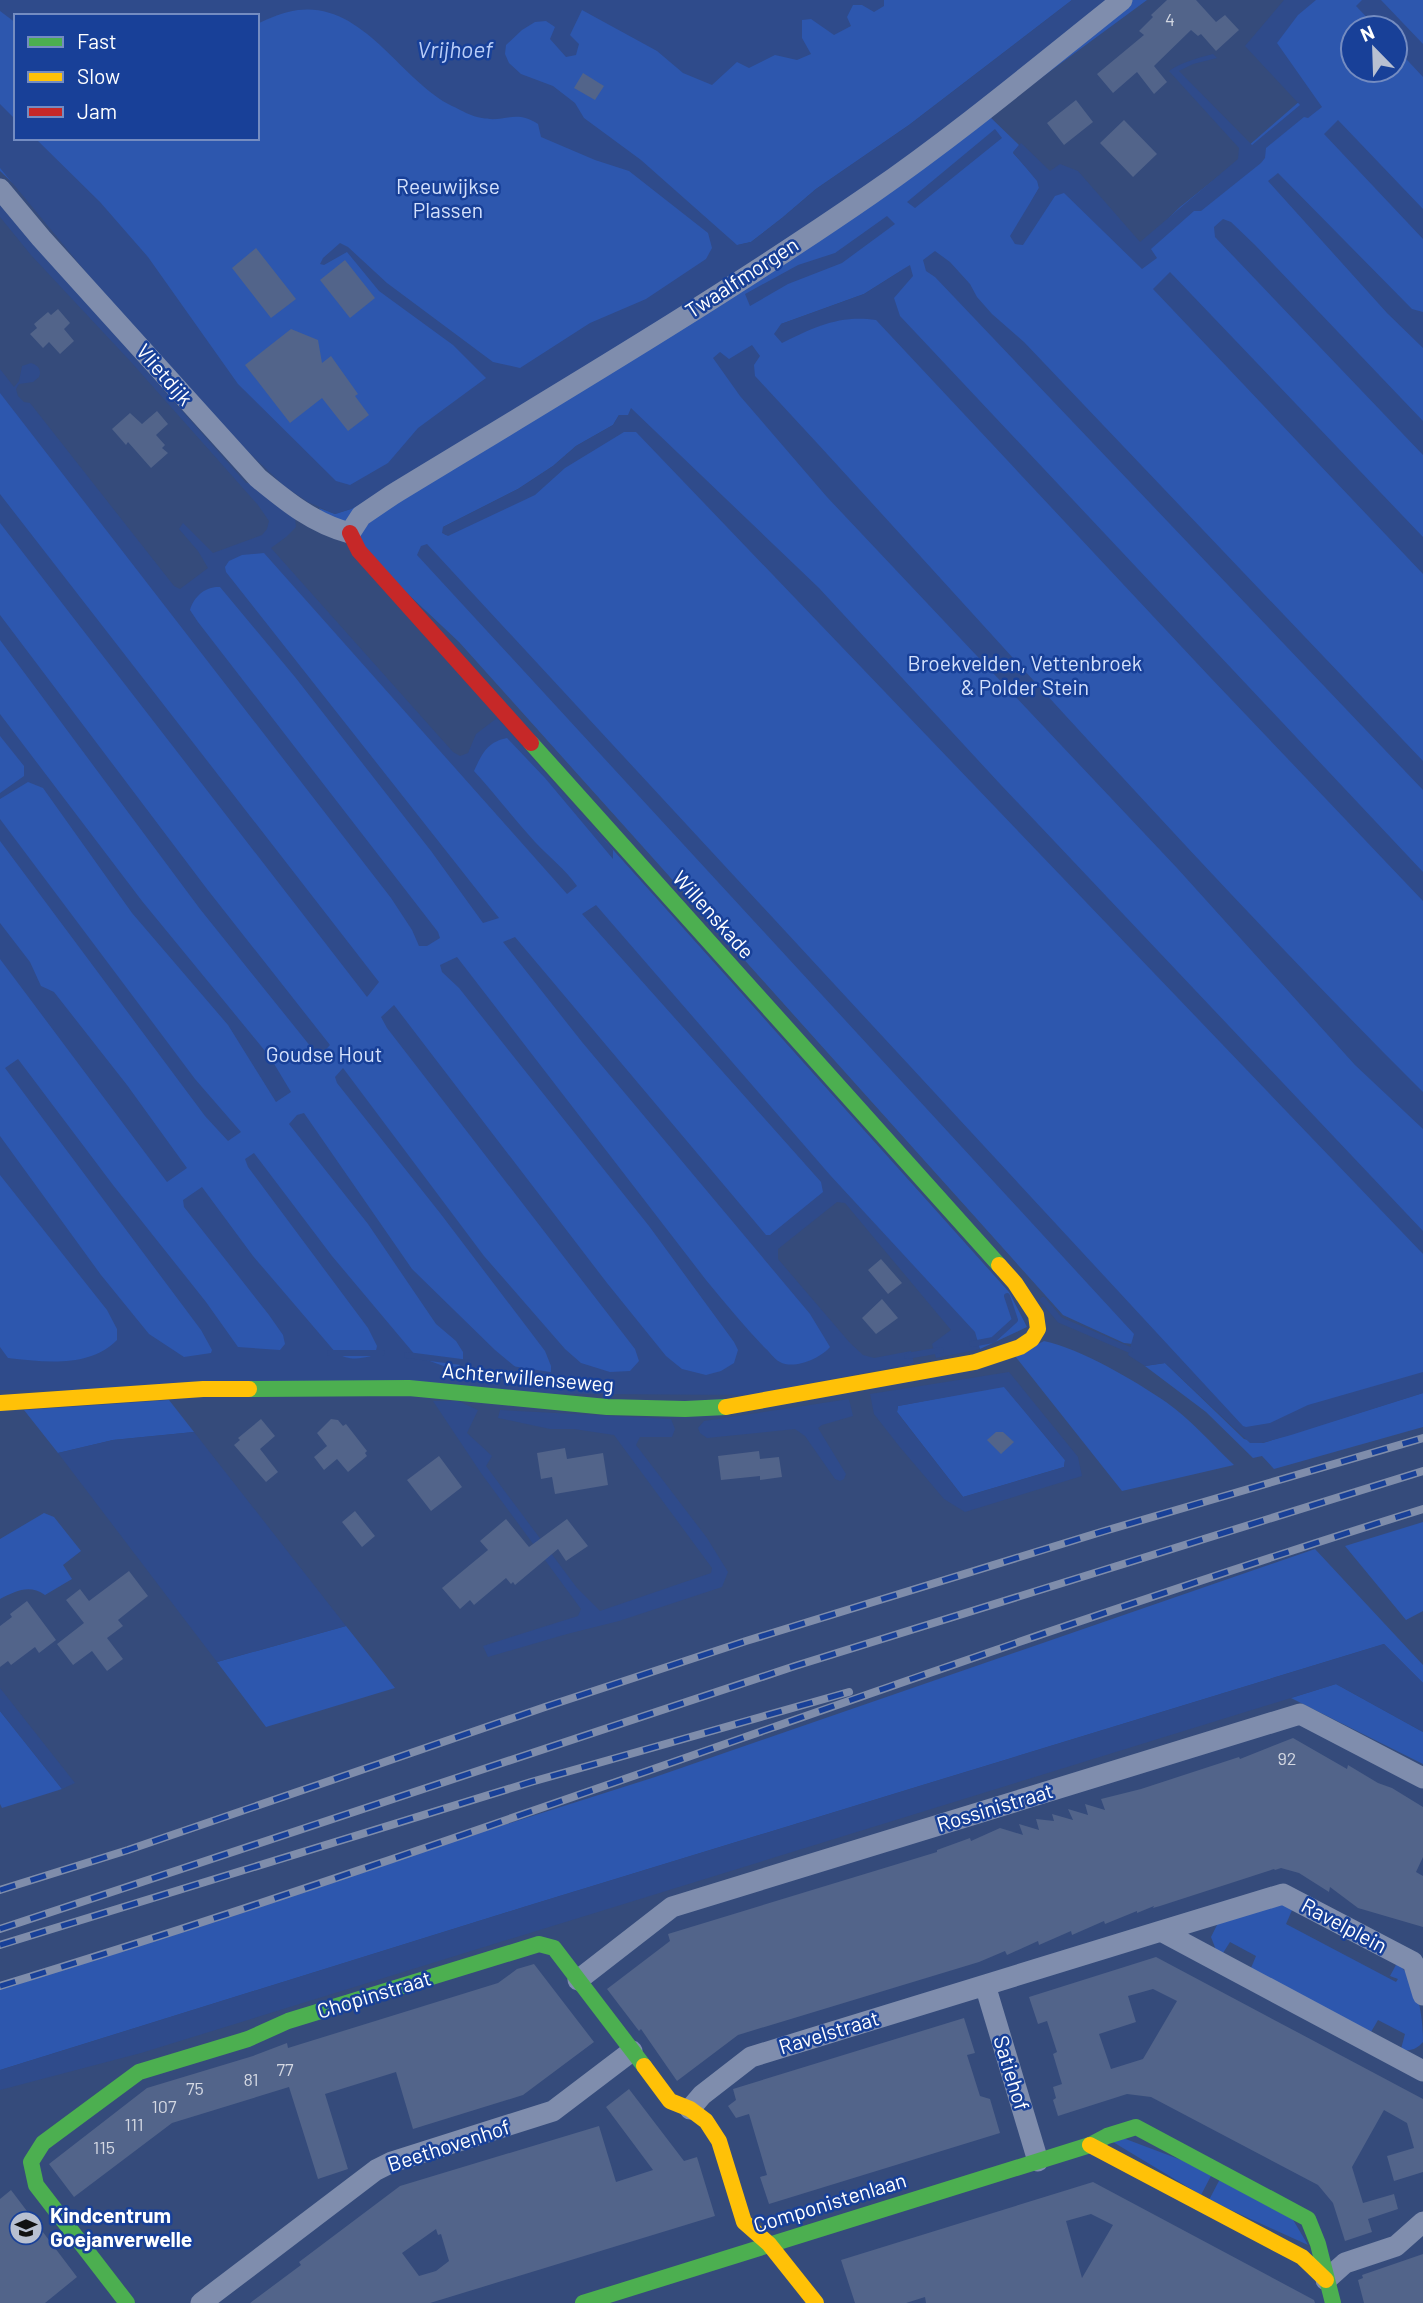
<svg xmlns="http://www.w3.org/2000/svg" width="1423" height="2303" viewBox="0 0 1423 2303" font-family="Barlow,sans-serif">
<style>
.green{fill:#2d57ae;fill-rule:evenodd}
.water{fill:#2f4b8b;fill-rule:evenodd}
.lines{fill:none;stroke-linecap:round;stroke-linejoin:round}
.stream{stroke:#2f4b8b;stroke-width:6}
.building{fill:#52648a;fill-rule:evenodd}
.street{stroke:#7f8dad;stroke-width:21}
.fast{stroke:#4caf50;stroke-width:16}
.slow{stroke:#ffc107;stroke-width:16}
.jam{stroke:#c62828;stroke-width:16}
.rail-casing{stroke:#7f8dab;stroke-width:8}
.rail{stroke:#184098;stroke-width:5;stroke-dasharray:16;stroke-linecap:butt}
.labels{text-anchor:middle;stroke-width:5;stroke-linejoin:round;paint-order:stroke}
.number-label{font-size:18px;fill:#d4d8e2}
.park-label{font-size:21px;fill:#d4e1fc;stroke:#184098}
.street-label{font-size:21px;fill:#fff;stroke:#184098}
.poi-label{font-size:21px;font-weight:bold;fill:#fff;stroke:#184098;text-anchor:start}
.water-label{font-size:23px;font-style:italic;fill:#b9cdf8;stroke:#184098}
</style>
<rect width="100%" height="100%" fill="#354b7b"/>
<!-- green -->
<path class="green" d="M0,0H1072L909,125L816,189L782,218L751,242L738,245L343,498L0,171ZM16,16H257V138H16Z
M1113,0H1147L989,116L1019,145L1013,153L1038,181L1039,188L1031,202L1061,184L1134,252L1180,207L1250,151L1247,147L1301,100L1258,44L1293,0H1423V1385L1247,1439L1162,1348L1133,1339V1344L1124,1343L1063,1315L459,642L325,516L319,508L335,514L351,509L381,493ZM1353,28H1395V70H1353ZM910,265L826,322L800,333L781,324L864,294ZM631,409L636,421L445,535L443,527L518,489L553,466L576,446L613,425L619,415H629Z
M0,381L175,602L217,564L260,543L457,765L504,728L1009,1292L1027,1327L980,1349L841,1191L766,1250L848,1360L797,1380H531L0,1388Z
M1044,1341C1081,1349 1134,1380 1166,1402C1190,1419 1212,1444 1234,1465L1122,1491L1015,1356Z
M1165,1363L1244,1439L1263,1443L1423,1393V1427L1274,1469L1262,1456L1253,1458L1206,1412L1145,1366Z
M1004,1386L1065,1460L1064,1467L963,1497L897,1412L898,1406Z
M169,1400L194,1432L113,1440L58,1453L24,1410Z
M44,1513L54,1517L81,1551L63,1565L72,1579L45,1595C29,1584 16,1591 0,1599V1539Z
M1423,1522V1611L1406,1620L1345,1546Z
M1315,1549L1423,1665V1683L1384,1644L527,1906L0,2070V1985L655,1777Z
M346,1626L395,1688L266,1727L217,1662Z
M1336,1684L1423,1732V1764L1291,1698Z
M0,1711L62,1789L2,1808L0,1804Z
M1277,1903L1293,1908L1286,1924L1396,1982L1398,1979L1390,1976L1397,1963C1418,1979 1423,2016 1423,2042C1417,2049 1410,2052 1401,2049L1405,2034L1378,2020L1371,2032L1251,1968L1256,1956L1230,1942L1223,1953L1216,1950L1211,1937L1218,1923Z
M1123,2138L1213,2172L1201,2195L1113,2142Z
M1221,2177L1289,2213L1308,2245L1209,2200Z"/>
<!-- water -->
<path class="water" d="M0,0H884V6L874,12L862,5H853L847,17L851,26L834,35L811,19L802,20V38L811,54L797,60L775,55L749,68L737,62L712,85L683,73L657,51L582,10L570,35L579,44L576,55L566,57L550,39L555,27L546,21L535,22L522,30L506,45L505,54L509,63L521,74L553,86L575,103L584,118L641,160L737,245L751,242L782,218L816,189L909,125L1072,0H1113L909,159L748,265L381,493L351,509L335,514L308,502L284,486L213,418L109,300L0,168V104L16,120V138H35L100,202L148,257L238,384L336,481L350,485L388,463L418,428L486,378L453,345L379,291L347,252L324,265L320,264L323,258L340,243L348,247L387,283L493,362L520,368L590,323L646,299L706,259L712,248L708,233L629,171L595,160L541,137L538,124C515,109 505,123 482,118C472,117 461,110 452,106C400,80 364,2 298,10C283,12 270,18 257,24V16H16V23L0,11Z
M1284,0H1316L1298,15L1277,43L1322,107L1308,118L1304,117L1266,148L1265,158L1261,163L1201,211H1194L1151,249L1157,258L1142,269L1064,193L1055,196L1023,245L1015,244L1010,236L1039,188L1037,181L1013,152L1021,143L1050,171L1060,164L1078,171L1140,242L1238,159L1239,148L1169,71C1182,62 1198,58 1213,54L1217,58L1193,64L1179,71L1252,145L1300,105L1245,46Z
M1362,0H1381L1423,44V77L1395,47V28H1377L1356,6Z
M1338,120L1423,209V239L1324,134Z
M995,129L1002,138L915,208L907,202Z
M1278,173L1412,309L1423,312V348L1387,313L1268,181Z
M0,205L246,483H252L295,518L296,527L286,537L271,548L453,752L460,756L468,753L476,734L497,718L613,850V859L545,778L507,738C487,742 482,754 474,771C495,794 514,819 535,842C549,857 565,869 577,886L567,894L264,553L242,555L229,561L225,567L226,572L499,918L483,923L431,851L295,677L220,587C206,586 194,596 190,610L198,622L438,932L440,938L427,946H419L412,930L391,898L0,393V369L14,387L19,381L22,366L31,363C38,365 42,370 39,377L33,382L19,384L16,389L18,396L24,402L30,403L174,586L180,589L208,568L198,551L179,529L183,523L213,553L262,535L267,529L269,521L258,505L131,362L31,255L0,217Z
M887,216L895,224L842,263L788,284L750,306L745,294L798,265L835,253Z
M1223,219L1231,222L1255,245L1423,421V455L1215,237L1214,227Z
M935,251L950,262L970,284L977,297L992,314L1024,342L1423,761V790L935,277L926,271L923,260Z
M910,265L913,276L894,298L900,316L1423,872V901L1209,676L876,320C839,315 815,327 782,343L774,334L781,324L864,294Z
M1170,272L1423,537V574L1153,289Z
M752,345L760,356L754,365L755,376C977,615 1192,862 1423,1092V1129L1355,1065L1177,868L827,497L740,396L713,358L720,352L729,359Z
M631,408L819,588L1001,785L1423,1231V1254L636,432H624L565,468L535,495L448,536L442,533L443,527L518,489L553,466L576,446L613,425L619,415H628Z
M0,494L379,982L367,997L0,523Z
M427,544L1243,1426L1246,1427L1270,1423L1308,1405L1423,1372V1393L1291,1435L1262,1443H1250L1165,1363L1145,1366L1128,1355L1134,1334L417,555L421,546Z
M0,615L207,889L330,1045L319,1057L200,909L0,640Z
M0,714L142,901L270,1057L291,1092L276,1102L228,1025L132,913L43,788L28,782L0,799V793L24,776V766L0,736Z
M0,819L195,1079L241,1132L228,1141L205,1116L0,841Z
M596,905L830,1175L975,1332L980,1349L936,1358L932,1344L951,1330L845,1203L837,1202L778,1249V1259L850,1343L863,1355L874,1358L911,1351L914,1363L752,1395L0,1390V1347L8,1358C44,1362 90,1368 117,1340V1329L107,1310L0,1175V1136L101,1275L149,1334L184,1357L211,1353L212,1350L201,1330L5,1068L18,1059L113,1185L206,1302L238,1347L280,1350L285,1344L283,1335L269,1315L184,1207L183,1200L202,1187L253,1256L336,1353C350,1361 359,1359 375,1355L377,1346L368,1328L248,1167L245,1159L254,1153L332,1256L416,1356L449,1368L459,1366L463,1363V1352L456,1341L436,1324L368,1224L289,1124L297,1115L304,1113L412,1269L495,1350L531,1380L543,1381L551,1375V1366L545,1351L440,1213L337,1083L335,1077L343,1068L484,1256L565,1349L581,1363L610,1372L630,1371L639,1361L635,1349L387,1028L381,1017L394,1005L607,1283L666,1356L682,1369L706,1375L721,1371L734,1363L738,1350L734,1342L649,1226L459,988L442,972L440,965L457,957L706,1280C725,1303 744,1326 764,1347C769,1351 774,1359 780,1362C794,1370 821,1358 830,1347L810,1314L582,1042L503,942L515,937L761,1229L766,1235H770L823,1192L821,1182L582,914Z
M0,923L30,962L41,986L54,992L127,1085L187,1168L167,1182L0,959Z
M1009,1372L1078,1457L1082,1476L965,1512L944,1499L899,1446L874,1414L870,1394ZM1004,1387L1065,1460L1064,1467L963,1497L897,1412L898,1406Z
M849,1399L853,1416L822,1425L818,1428L846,1474L844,1479L840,1481L835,1479L805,1436L795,1429L707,1438L700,1433L698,1428L704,1421Z
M433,1401H458L478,1410L467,1433L492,1456L486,1466L577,1588L600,1611L711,1573L712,1568L614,1435L574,1429H550L498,1418L500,1410L671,1419L675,1429L672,1437H640L636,1445L707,1538L728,1572L722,1587L619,1621L567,1634L488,1657L483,1646L578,1616L581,1609L481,1473Z
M194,1432L346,1626L217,1662L58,1453L113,1440Z
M1384,1644L1423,1683V1732L1336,1684L141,2053L0,2090V2070L527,1906Z
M0,1688L75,1783L62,1789L0,1711Z"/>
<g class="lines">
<!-- stream -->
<path class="stream" d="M1043,1300L1060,1320L1130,1350
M972,1344L993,1340L1015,1320L1007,1296
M330,1353H382
M407,1355L469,1363
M907,1356L941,1350
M511,1369L556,1376"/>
</g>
<!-- building -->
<path class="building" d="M1167,0H1196L1216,22L1225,15L1239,30L1216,51L1201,34L1198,36L1191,30L1154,66L1167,82L1154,94L1137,72L1113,93L1097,74L1144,35L1139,31L1153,17L1151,15Z
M583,73L604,86L595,100L574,88Z
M1076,100L1093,122L1064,145L1047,123Z
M1124,120L1157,154L1133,177L1100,143Z
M256,248L296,299L271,318L232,268Z
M345,260L375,298L350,318L320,280Z
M58,309L70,323L64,329L74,341L60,354L49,342L43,348L30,334L37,328L34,324L48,312L51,315Z
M291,329L318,340L322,363L331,356L358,394L355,396L369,415L348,431L322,398L290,423L245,365Z
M157,411L168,424L156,435L165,445L162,448L168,453L151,468L128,442L126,445L112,429L130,413L142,424Z
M881,1259L902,1283L888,1294L868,1270Z
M882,1299L898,1318L876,1334L862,1318Z
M261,1419L275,1436L260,1449L278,1472L266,1482L234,1445L240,1440L238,1438Z
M331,1419L338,1420L343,1426L346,1424L367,1451L365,1453L367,1456L348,1472L337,1459L324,1470L314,1457L327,1446L317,1433Z
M996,1432H1003L1014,1442L1001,1454L987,1440Z
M565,1448L567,1459L603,1453L608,1485L555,1494L552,1477L541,1479L537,1453Z
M759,1451L760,1459L779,1457L782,1477L760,1480V1476L721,1480L718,1456Z
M439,1456L462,1487L431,1511L407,1480Z
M355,1511L375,1536L362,1547L342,1522Z
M506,1519L529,1547L567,1519L588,1546L566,1561L558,1549L515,1585L513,1582L511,1584L506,1578L474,1605L470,1600L460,1609L442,1588L488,1550L480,1541Z
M129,1571L148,1596L118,1620L123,1626L107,1638L123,1659L107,1671L92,1651L73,1665L57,1644L84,1623L66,1600L80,1589L89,1601Z
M27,1601L56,1640L39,1653L35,1647L11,1665L8,1661L0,1667V1626L12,1617L10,1614Z
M1293,1738L1347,1769L1348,1765L1378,1783L1392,1788L1423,1807V1857L1416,1872L1423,1876V1927L1358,1908L1330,1887L1329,1892L1299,1873L1281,1868L1275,1870L1274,1869L1160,1906L1153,1908L1154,1906L1137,1913V1911L1105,1924L1104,1921L1072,1935L1071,1931L1039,1945L1038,1941L1007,1955L1005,1951L979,1962L738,2035L677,2081L641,2029L639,2031L607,1989L670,1941L668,1934L937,1852V1850L970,1838L971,1841L1000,1828L1023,1835L1019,1824L1039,1830L1036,1819L1054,1821L1052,1814L1073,1820L1068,1809L1088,1815L1085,1804L1105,1810L1101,1799L1141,1789L1239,1757L1240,1759Z
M1156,1957L1423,2099V2172L1394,2181L1387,2156L1414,2148L1407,2123L1384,2110L1352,2167L1363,2203L1394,2194L1398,2209L1368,2219L1372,2232L1345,2241L1333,2203L1318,2185L1151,2097L1127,2094L1058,2116L1053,2100L1056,2098L1053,2087L1062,2084L1053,2054L1057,2052L1047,2021L1038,2024L1029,1997ZM1153,1989L1177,2001L1143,2059L1111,2069L1099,2034L1136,2022L1128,1996Z
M534,1964L594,2042L523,2095L413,2129L396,2072L325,2094L348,2169L318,2179L289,2087L172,2123L74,2197L49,2164L147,2088L253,2056L287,2043L288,2048L498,1983L517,1969Z
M964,2018L975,2053L967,2055L980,2096L990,2099L1000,2133L769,2204L760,2177L767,2175L749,2114L736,2118L728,2106L736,2100L733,2089Z
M629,2089L684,2161L697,2157L715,2216L430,2303H250L301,2265L299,2262L400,2186L599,2126L616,2182L653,2170L606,2107ZM436,2229L438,2235L441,2234L449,2261L436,2271L419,2276L402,2253Z
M1093,2182L1314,2300L1315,2303H926L925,2297L906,2303H855L841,2260ZM1091,2214L1113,2225L1082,2278L1066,2221Z
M11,2190L77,2277L45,2303H0V2199Z
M1423,2254V2303H1364L1358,2280L1363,2278L1362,2275Z"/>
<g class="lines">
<!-- street -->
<path class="street" d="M0,189L41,238L258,478C286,501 314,524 350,533L361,516L392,495C553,397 716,301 871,194C958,134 1039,66 1122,0
M578,1980L672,1907L1300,1714L1423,1778
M985,1985L1038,2161
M1423,1995L1413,1962L1283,1894L1161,1931L1423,2071
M690,2109L702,2095L751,2057L1161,1931
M1326,2280L1345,2263L1396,2246L1423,2222
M201,2303L376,2170L392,2162L553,2111L632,2051"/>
<!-- fast -->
<path class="fast" d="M531,743L999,1265
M249,1389L409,1388L607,1407L685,1409L726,1407
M127,2303L36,2185L31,2162L43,2143L139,2072L248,2039L288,2021L539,1944L554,1948L644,2066
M583,2303L1090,2145L1107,2136L1136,2127L1308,2219L1318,2244L1333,2303"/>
<!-- slow -->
<path class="slow" d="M0,1403L203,1389H249
M726,1407L975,1362L1020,1347L1032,1339L1038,1329L1036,1315L1015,1283L999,1265
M644,2066L670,2101L690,2109L706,2121L719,2141L744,2222L769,2244L816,2303
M1090,2145L1302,2257L1326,2280"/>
<!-- jam -->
<path class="jam" d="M350,533L359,551L531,743"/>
<defs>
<path id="rail" d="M0,1890L128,1850L545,1707L746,1641L1101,1532L1423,1438
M0,1929L795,1666L1423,1471
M0,1945L531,1782L849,1692
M0,1986C479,1840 945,1658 1423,1509"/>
</defs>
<!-- rail casing -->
<use href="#rail" class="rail-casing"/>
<!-- rail -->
<use href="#rail" class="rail"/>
</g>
<!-- icons -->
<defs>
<symbol id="school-disc" viewBox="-11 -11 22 22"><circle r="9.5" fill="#b8c0d1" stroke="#184098"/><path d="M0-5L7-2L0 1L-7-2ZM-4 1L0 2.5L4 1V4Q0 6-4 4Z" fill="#111"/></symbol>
</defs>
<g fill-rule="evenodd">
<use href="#school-disc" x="7" y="2209" width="38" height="38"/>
</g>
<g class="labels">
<!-- number labels -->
<g class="number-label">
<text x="1170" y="26">4</text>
<text x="1287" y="1765">92</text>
<text x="285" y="2076">77</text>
<text x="251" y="2086">81</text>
<text x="195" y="2095">75</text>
<text x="164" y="2113">107</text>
<text x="134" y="2131">111</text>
<text x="104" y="2154">115</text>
</g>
<!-- park labels -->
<g class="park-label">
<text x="448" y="194">Reeuwijkse<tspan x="448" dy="24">Plassen</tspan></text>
<text x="1025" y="671">Broekvelden, Vettenbroek<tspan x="1025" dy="24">&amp; Polder Stein</tspan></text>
<text x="324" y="1062">Goudse Hout</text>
</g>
<!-- street labels -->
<g class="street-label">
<text transform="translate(742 278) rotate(-33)" y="7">Twaalfmorgen</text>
<text transform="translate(164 375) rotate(49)" y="7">Vlietdijk</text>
<text transform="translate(713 915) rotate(48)" y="7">Willenskade</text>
<text transform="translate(528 1378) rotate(5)" y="7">Achterwillenseweg</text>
<text transform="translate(995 1808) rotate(-17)" y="7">Rossinistraat</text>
<text transform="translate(1344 1926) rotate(28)" y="7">Ravelplein</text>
<text transform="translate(374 1995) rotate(-17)" y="7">Chopinstraat</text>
<text transform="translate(829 2033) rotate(-17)" y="7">Ravelstraat</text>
<text transform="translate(1011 2073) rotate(73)" y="7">Satiehof</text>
<text transform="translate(449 2146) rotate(-18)" y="7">Beethovenhof</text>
<text transform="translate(830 2203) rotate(-17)" y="7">Componistenlaan</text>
</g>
<!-- poi labels -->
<g class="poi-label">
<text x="50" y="2223">Kindcentrum<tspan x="50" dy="24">Goejanverwelle</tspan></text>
</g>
<!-- water labels -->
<g class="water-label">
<text x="455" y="58">Vrijhoef</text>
</g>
</g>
<!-- legend -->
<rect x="14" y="14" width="245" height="126" fill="#184098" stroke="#748cc1" stroke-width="2"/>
<rect x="28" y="37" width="35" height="10" fill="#4caf50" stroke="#748cc1" stroke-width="2"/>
<text x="77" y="49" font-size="21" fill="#ffffff">Fast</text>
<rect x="28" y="72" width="35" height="10" fill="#ffc107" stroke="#748cc1" stroke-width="2"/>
<text x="77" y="84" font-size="21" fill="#ffffff">Slow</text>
<rect x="28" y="107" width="35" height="10" fill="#c62828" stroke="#748cc1" stroke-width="2"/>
<text x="77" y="119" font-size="21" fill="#ffffff">Jam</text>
<!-- north arrow -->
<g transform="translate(1374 49) rotate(337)"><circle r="33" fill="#184098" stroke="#748cc1" stroke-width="2"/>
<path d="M0-5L12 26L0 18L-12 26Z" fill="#b8c0d1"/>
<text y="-10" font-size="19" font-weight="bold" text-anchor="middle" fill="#ffffff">N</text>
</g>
</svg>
